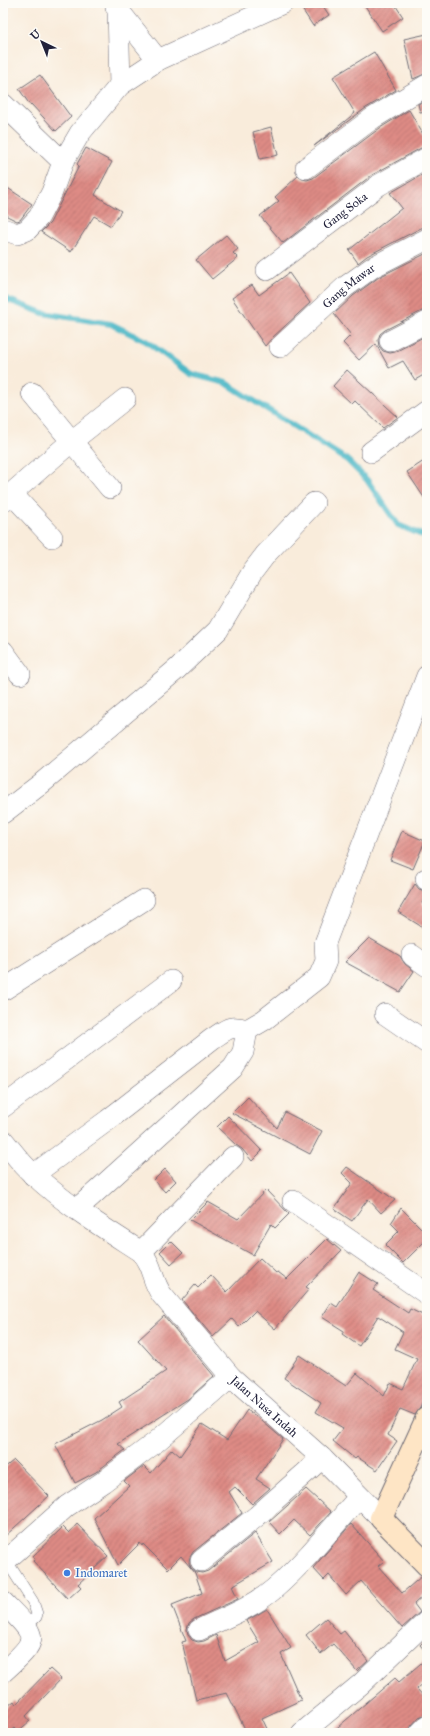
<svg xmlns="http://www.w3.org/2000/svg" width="430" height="1736" viewBox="0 0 430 1736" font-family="'IM FELL Great Primer',serif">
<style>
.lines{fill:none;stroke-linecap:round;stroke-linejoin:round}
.stream{stroke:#4bb7c6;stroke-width:6}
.building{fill:url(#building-hatch)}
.lane-casing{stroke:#6d6973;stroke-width:12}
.street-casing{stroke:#6d6973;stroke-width:22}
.secondary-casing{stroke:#6d6973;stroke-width:24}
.lane{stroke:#fff;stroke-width:11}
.street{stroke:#fff;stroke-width:21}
.secondary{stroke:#fee5c5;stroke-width:22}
.shop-dot{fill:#3f7fe0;stroke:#fdfcf7;stroke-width:1.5}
.labels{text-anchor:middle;stroke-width:3;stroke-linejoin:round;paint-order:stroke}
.street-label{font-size:12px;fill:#22223b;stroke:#fdfcf7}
.shop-label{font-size:12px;fill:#366cbe;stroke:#fdfcf7;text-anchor:start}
</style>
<defs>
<pattern id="building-hatch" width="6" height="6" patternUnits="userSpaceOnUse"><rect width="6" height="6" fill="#de8b85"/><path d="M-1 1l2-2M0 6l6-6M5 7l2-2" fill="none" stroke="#b4716e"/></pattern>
</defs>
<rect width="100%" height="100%" fill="#fdfcf7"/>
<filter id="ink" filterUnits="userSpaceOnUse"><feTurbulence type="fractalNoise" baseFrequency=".025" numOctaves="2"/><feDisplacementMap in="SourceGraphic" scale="8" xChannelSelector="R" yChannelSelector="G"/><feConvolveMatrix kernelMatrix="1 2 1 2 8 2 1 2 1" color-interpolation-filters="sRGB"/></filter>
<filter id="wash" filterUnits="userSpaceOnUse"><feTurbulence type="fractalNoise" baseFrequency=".012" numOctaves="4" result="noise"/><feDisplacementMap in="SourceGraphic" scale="16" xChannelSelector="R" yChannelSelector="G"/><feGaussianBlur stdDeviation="0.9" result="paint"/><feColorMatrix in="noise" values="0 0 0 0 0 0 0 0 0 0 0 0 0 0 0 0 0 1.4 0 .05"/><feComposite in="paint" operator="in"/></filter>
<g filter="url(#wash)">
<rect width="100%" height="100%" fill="#f9ecdb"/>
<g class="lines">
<!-- stream -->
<path class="stream" d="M3,298L43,313L111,324L146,341L191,374L226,383L347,460L367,480L398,525L427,537"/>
</g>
<g id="blocks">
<!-- building -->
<path class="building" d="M298,3H321L329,15L313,26Z
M363,3H394L403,17L382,31Z
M427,34V73L413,79L404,39Z
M374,52L396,90L366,108L314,146L355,113L333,77Z
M40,75L71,117L56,131L31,104L30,105L19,89Z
M427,99V111L420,112L418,104Z
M409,110L427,141V146L421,148L372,175L283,243L260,216L279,201L275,197L298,176L302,179L307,180L313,178L380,128Z
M271,127L278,155L260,159L253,132Z
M86,148L112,162L95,195L121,211L111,226L94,216L71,252L41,232L50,223L79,166L77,164Z
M427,172V227L421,228L367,256L358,263L349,250L402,208L390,193Z
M3,185L32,204L20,220L17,221L3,214Z
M226,235L238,249L233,253L238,258L212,279L196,260Z
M427,253V310L422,311L385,330L380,334L378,340L379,346L383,351L390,353L395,352L427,335V373L415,380L403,361L389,368L376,344L359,360L343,343L351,335L334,314L353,296L379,277Z
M289,273L310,303L272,338L265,346L232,298L252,285L259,295Z
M347,370L398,417L383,428L355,401L352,404L333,386Z
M427,459V502L407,472Z
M402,831L425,841L413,869L390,860Z
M415,884L419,889L427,892V895L422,903L427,908V930L398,912Z
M369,938L400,956L405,964L414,971L400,992L345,962Z
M248,1097L277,1128L285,1112L322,1131L310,1154L232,1113Z
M228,1116L262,1151L252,1161L242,1149L236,1145L217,1127Z
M347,1167L376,1187L395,1200L381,1213L368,1199L352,1221L334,1209L352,1183L342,1173Z
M165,1169L176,1181L165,1192L154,1180Z
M266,1190L289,1214L275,1228L271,1224L253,1255L190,1220L208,1202L238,1219Z
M401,1208L427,1234V1239L403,1263L385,1245L399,1231L391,1223Z
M327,1239L341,1251L306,1287L309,1289L275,1329L255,1311L239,1327L232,1319L213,1337L182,1300L195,1285L198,1288L211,1275L227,1292L260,1258L276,1273L278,1272L287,1279Z
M171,1241L183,1253L171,1264L160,1252Z
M359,1272L378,1284L373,1290L408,1313L410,1309L427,1317V1393L420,1408L415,1415L400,1409L388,1435L397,1441L377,1470L357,1457L355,1459L333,1441L343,1428L316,1412L321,1403L284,1378L299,1355L346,1386L357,1373L384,1396L390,1383L403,1389L417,1359L395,1349L403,1332L378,1316L359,1346L342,1334L344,1331L322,1317L331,1303L337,1307Z
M164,1316L214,1376L188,1399L118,1444L125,1450L96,1472L75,1483L55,1444L102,1420L122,1407L119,1402L166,1371L138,1340Z
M247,1410L256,1416L283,1439L256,1479L270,1488L252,1504L235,1487L229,1492L242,1513L193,1552L190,1557L189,1563L191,1568L196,1572L202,1573L208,1571L255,1533L273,1562L232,1586L238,1599L194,1619L189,1623L187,1629L188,1635L192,1640L198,1642L204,1641L216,1635L225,1661L259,1642L246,1621L267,1609L291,1648L281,1654L301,1700L262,1718L269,1733H247L227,1693L196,1700L182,1642L186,1641L172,1605L202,1593L195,1573L181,1556L168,1569L143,1544L142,1546L140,1543L118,1565L94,1518L129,1486L124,1481L144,1466L151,1473L172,1449L180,1456L202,1424L227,1440Z
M14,1460L49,1496L3,1538V1469Z
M306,1489L331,1512L310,1535L294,1520L280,1534L269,1522Z
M77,1524L108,1556L78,1584L81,1587L68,1599L33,1561L35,1559L32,1557L63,1527L69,1533Z
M351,1524L384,1561L378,1566L402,1593L422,1576L427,1577V1592L414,1604L420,1612L402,1628L361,1581L346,1595L329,1575L324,1580L313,1568Z
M326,1618L340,1634L344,1631L368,1661L357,1671L333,1644L321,1654L306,1635Z
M427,1638V1653L420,1645Z
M427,1658V1680L417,1689L427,1700V1714L419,1717L412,1725L408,1733H331L395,1678L399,1682Z
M50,1669L61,1679L26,1716L30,1721L17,1732L14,1728L8,1733H3V1710L14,1701L16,1704Z"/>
</g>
</g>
<g filter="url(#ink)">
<use href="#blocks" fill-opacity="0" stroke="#6d6973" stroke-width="1"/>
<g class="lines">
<defs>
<path id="lane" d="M6,1560L33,1602L37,1614L36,1617L26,1626"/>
<g id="street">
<path d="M116,7L158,60"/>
<path d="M118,9L120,85"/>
<path d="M3,104L63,162"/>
<path d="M306,168L373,118L427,85"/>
<path d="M3,229L17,234L27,230L39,217L52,192L63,162L80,133L120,85L158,60L283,3"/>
<path id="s1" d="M267,270L379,185L427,158"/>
<path d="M390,341L427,322"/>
<path id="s2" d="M280,347L345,287L373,267L427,239"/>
<path d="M32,393L110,488"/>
<path d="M371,452L427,411"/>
<path d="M12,494L52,537"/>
<path d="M3,501L72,441L125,399"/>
<path d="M3,651L20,674"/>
<path d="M3,813L42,783L177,669L218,630L253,571L266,554L314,503"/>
<path d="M426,879L427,880"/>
<path d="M412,955L427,966"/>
<path d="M3,990L144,900"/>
<path d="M385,1014L427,1043"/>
<path d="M3,1107L171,981"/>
<path d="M3,1140C13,1152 22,1165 34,1175C66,1205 104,1228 141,1252"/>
<path d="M33,1175L108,1120L212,1039C226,1030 230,1024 247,1030L264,1020L319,977L326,961L325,943L427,676"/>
<path d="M293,1201L427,1294"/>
<path d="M77,1209L233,1068L243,1052L247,1030"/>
<path d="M231,1377L162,1295C151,1280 154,1267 141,1252L233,1157"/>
<path d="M201,1561L257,1516L322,1458"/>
<path id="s3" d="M3,1563L67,1506L103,1482L156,1442L231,1377L322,1458L381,1518"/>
<path d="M3,1602C38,1638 42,1637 3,1672"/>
<path d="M199,1630C224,1618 252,1608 274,1589C305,1562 332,1528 359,1497"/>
<path d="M302,1733L361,1684L427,1621"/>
<path d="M420,1733L427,1726"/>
</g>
<path id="secondary" d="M427,1418L381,1518L427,1565"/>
</defs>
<!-- lane casing -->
<use href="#lane" class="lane-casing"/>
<!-- street casing -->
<use href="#street" class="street-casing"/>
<!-- secondary casing -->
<use href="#secondary" class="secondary-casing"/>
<!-- lane -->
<use href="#lane" class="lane"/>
<!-- street -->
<use href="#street" class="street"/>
<!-- secondary -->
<use href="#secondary" class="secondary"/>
</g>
</g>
<!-- markers -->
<circle class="shop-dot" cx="67" cy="1573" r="4"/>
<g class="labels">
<!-- street labels -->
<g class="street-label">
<text dy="4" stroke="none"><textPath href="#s1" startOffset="98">Gang Soka</textPath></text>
<text dy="4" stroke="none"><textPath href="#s2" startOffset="92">Gang Mawar</textPath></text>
<text dy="4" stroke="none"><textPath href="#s3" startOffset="339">Jalan Nusa Indah</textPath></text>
</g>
<!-- shop labels -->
<g class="shop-label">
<text x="75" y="1577">Indomaret</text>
</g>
</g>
<!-- margin -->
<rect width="430" height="1736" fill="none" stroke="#fdfcf7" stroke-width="16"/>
<!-- north arrow -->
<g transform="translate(42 42) rotate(317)" stroke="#fdfcf7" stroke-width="3" paint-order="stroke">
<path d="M0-3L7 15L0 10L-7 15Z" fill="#22223b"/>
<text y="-6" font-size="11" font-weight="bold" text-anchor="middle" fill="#22223b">U</text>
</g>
</svg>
